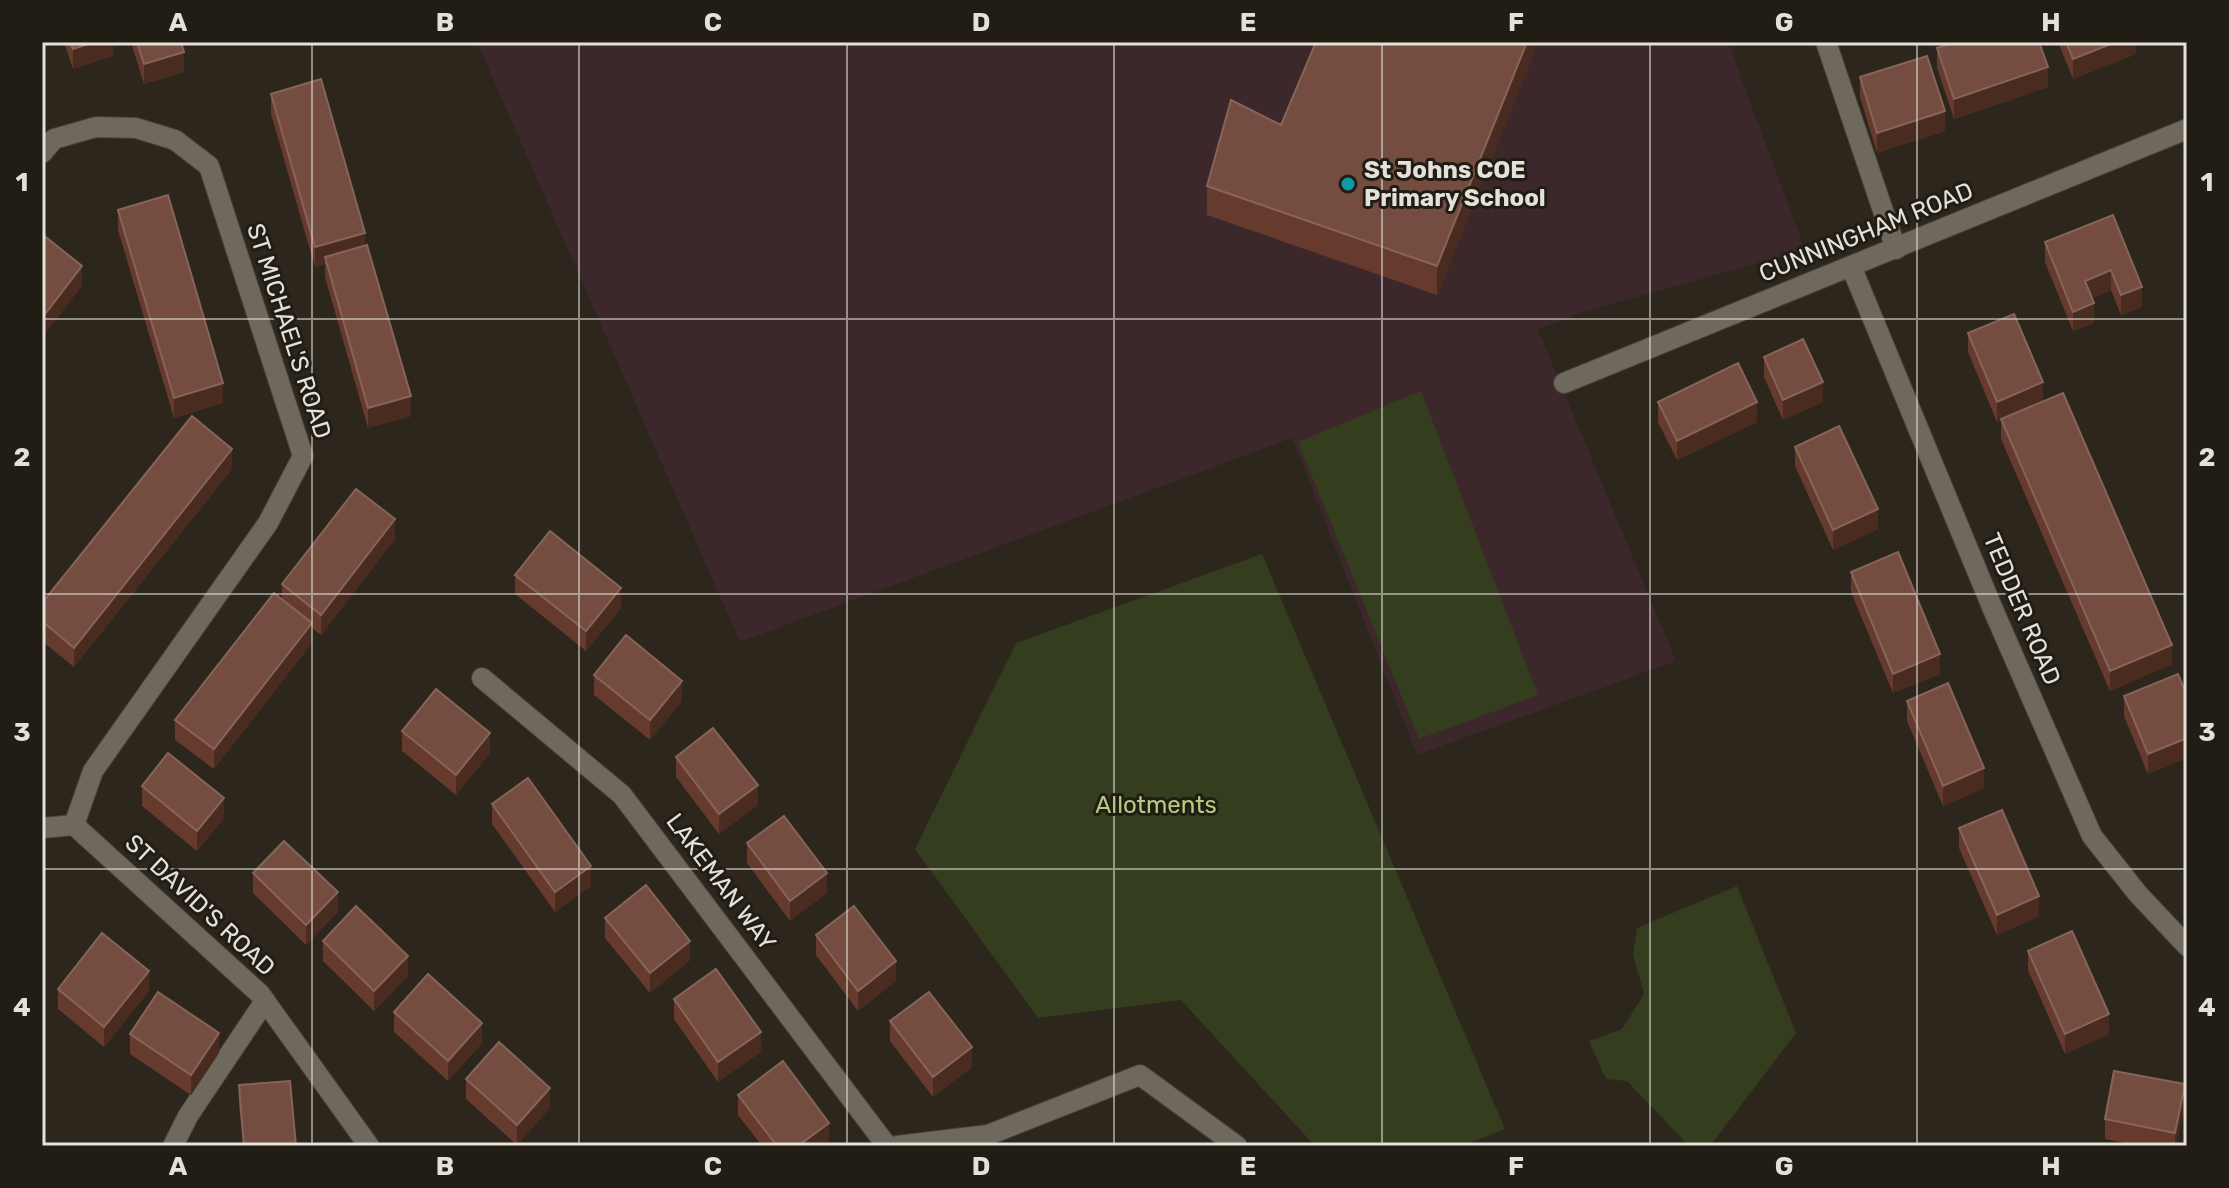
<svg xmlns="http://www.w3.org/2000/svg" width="2229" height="1188" viewBox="0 0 2229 1188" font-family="Rubik,sans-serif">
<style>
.education{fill:#3c282b}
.green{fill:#353d1f}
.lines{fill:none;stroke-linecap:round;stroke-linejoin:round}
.lane-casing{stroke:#46413a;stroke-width:22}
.street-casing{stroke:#46413a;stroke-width:22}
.lane{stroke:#6e685d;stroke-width:20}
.street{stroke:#6e685d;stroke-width:20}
.wall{fill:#663b2e}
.shaded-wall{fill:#492b1f}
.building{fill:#744d40;stroke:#866458;stroke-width:2}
.grid{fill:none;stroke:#e4e1da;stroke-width:2;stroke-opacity:0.55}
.culture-dot{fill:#0f9aa8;stroke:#221d14;stroke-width:3}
.labels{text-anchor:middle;stroke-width:6;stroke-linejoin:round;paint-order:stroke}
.poi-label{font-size:24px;font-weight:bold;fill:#e4e1da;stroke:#221d14;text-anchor:start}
.street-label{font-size:24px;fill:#e4e1da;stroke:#221d14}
.park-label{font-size:24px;fill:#b5cb80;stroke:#221d14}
.neatline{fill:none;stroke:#e4e1da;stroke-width:3}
.grid-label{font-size:26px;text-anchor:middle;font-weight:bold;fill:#e4e1da}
</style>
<rect width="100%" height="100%" fill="#2c261d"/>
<!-- education -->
<path class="education" d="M477,42H1728L1805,250L1579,313L1538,330L1676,661L1417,755L1292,438L740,642Z"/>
<!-- green -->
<path class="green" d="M1421,391L1538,695L1419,739L1298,442Z
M1262,554L1505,1129L1462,1146H1315L1181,1000L1038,1018L915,849L1016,643Z
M1737,886L1796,1033L1710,1146H1689L1627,1081L1606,1079L1589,1041L1622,1029L1644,994L1633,955L1637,928Z"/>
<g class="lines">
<defs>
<path id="lane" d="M1826,42L1896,249
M173,1146L188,1116L265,1001"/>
<path id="street" d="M42,153L54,139L96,127L136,128L175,140L209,166L303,456L268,523L93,771L74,825
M1851,266L1992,607L2092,836L2138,894L2187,946
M1564,383L2187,129
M482,678L622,795L887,1146
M74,825L260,994L369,1146
M42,828L74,825
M897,1146L988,1135L1140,1075L1237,1146"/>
</defs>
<!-- lane casing -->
<use href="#lane" class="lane-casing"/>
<!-- street casing -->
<use href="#street" class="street-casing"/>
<!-- lane -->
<use href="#lane" class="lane"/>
<!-- street -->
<use href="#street" class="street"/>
</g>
<!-- wall -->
<path class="wall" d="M64,42H113V56L73,69Z
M131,42H181L184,72L144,84Z
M1538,42L1437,295L1207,215V186L1281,125Z
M2058,42H2136V54L2073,79Z
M1937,48L2048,87L1954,119L1937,68Z
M1860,77L1945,131L1877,153L1860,97Z
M271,94L365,246L411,416L368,428L325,277V264L315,267L271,114Z
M118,210L223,403L174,418L118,230Z
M2113,215L2142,307L2121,315L2111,290L2092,298L2094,323L2073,331L2045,262V242Z
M1968,333L2043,401L2172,664L2110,691L2001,439V420L1997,422L1968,352Z
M1764,357L1823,402L1783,420L1764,377Z
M1658,402L1757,422L1677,460L1658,422Z
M1795,447L1878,529L1833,550L1795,466Z
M232,469L74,667L42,641V603Z
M395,539L321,635L312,628V643L214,769L175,740V720L282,600V584Z
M1851,572L1940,674L1893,693L1851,592Z
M515,575L621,608L586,651L515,594Z
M594,675L682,701L650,740L594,695Z
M2124,696H2187V758L2148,774L2124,716Z
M1907,701L1984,788L1943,806L1907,721Z
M402,731L490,753L456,795L402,751Z
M676,757L758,805L719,834L676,777Z
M142,786L224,818L197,851L142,806Z
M492,804L591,886L555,912L492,824Z
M1959,828L2039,916L1997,935L1959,848Z
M747,843L827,893L790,921L747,863Z
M253,873L338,912L306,945L253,893Z
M605,918L690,960L650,993L605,938Z
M816,935L896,981L858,1011L816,955Z
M323,941L408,976L374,1011L323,961Z
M2028,951L2109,1034L2065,1054L2028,970Z
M58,989L149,991L104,1047L58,1009Z
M674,999L761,1052L718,1082L674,1019Z
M394,1012L482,1043L448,1081L394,1032Z
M890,1021L972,1067L933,1097L890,1041Z
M130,1034L219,1053L191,1095L130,1054Z
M466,1079L550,1108L517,1145L466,1099Z
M239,1085L296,1146H243L239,1105Z
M738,1095L829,1142L825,1146H762L738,1115Z
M2185,1104L2176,1146H2141L2105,1139V1119Z"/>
<!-- shaded-wall -->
<path class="shaded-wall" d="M94,42H113V56L73,69V49Z
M1527,42H1538L1437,295V266Z
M2116,42H2136V54L2073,79V59Z
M184,52V72L144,84V64Z
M2048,67V87L1954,119V99Z
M1945,111V131L1877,153V133Z
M365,233V253L325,257V264L315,267V247Z
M82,266V286L42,338V318Z
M2111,270V290L2085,301V281Z
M2142,287V307L2121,315V295Z
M2094,303V323L2073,331V312Z
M1823,382V402L1783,420V400Z
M2043,382V402L1997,422V402Z
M223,383V403L174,418V398Z
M411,396V416L368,428V408Z
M1757,402V422L1677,460V441Z
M232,449V469L74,667V648Z
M1878,509V529L1833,550V530Z
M395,519V539L321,635V615Z
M621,588V608L586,651V631Z
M312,623V643L214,769V749Z
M2172,645V664L2110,691V671Z
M1940,654V674L1893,693V674Z
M682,681V701L650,740V720Z
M490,733V753L456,795V775Z
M2187,738V758L2148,774V754Z
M1984,768V788L1943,806V786Z
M758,785V805L719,834V814Z
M224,798V818L197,851V831Z
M591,866V886L555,912V892Z
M827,873V893L790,921V901Z
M338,892V912L306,945V925Z
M2039,896V916L1997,935V915Z
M690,941V960L650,993V973Z
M408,956V976L374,1011V991Z
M896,961V981L858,1011V991Z
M149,971V991L104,1047V1027Z
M2109,1014V1034L2065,1054V1034Z
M482,1023V1043L448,1081V1061Z
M761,1032V1052L718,1082V1062Z
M219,1033V1053L191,1095V1075Z
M972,1047V1067L933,1097V1077Z
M2185,1084V1104L2176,1146H2175V1133Z
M550,1088V1108L517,1145V1125Z
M829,1123V1142L825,1146H798Z"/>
<!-- building -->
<path class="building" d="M70,42H94L73,49Z
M137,42H181L184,52L144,64Z
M1316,42H1527L1437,266L1207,186L1231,100L1281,125Z
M1955,42H2039L2048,67L1954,99L1937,48Z
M2066,42H2116L2073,59Z
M1927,56L1945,111L1877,133L1860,77Z
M321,79L365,233L315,247L271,94Z
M168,195L223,383L174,398L118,210Z
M2113,215L2142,287L2121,295L2111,270L2085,281L2094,303L2073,312L2045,242Z
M42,234L82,266L42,318Z
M367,245L411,396L368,408L325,257Z
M2014,314L2043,382L1997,402L1968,333Z
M1803,339L1823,382L1783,400L1764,357Z
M1738,363L1757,402L1677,441L1658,402Z
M2063,393L2172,645L2110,671L2001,419Z
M192,416L232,449L74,648L42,621V603Z
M1839,426L1878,509L1833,530L1795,447Z
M356,489L395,519L321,615L282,584Z
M550,531L621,588L586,631L515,575Z
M1898,552L1940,654L1893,674L1851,572Z
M274,593L312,623L214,749L175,720Z
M626,635L682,681L650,720L594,675Z
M2178,674L2187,696V738L2148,754L2124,696Z
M1948,683L1984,768L1943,786L1907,701Z
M436,689L490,733L456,775L402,731Z
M713,728L758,785L719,814L676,757Z
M168,753L224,798L197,831L142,786Z
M528,778L591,866L555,892L492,804Z
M2002,810L2039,896L1997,915L1959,828Z
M784,816L827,873L790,901L747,843Z
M284,841L338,892L306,925L253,873Z
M646,885L690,941L650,973L605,918Z
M356,906L408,956L374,991L323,941Z
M854,906L896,961L858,991L816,935Z
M2072,931L2109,1014L2065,1034L2028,951Z
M102,933L149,971L104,1027L58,989Z
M716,969L761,1032L718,1062L674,999Z
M428,974L482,1023L448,1061L394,1012Z
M158,992L219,1033L191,1075L130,1034Z
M929,992L972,1047L933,1077L890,1021Z
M499,1042L550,1088L517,1125L466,1079Z
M783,1061L829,1123L798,1146H777L738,1095Z
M2114,1071L2185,1084L2175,1133L2105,1119Z
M290,1081L296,1146H244L239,1085Z"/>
<!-- grid -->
<path class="grid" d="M312,42V1146M579,42V1146M847,42V1146M1114,42V1146M1382,42V1146M1650,42V1146M1917,42V1146M42,319H2187M42,594H2187M42,869H2187"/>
<!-- markers -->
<circle class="culture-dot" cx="1348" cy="184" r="8"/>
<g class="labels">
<!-- poi labels -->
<g class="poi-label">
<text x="1364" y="178">St Johns COE<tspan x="1364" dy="28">Primary School</tspan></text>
</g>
<!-- street labels -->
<g class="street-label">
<text transform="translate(1866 232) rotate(-22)" y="8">CUNNINGHAM ROAD</text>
<text transform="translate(289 331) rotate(72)" y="8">ST MICHAEL'S ROAD</text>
<text transform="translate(2022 609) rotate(67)" y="8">TEDDER ROAD</text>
<text transform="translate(721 882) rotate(53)" y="8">LAKEMAN WAY</text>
<text transform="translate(200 905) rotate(43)" y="8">ST DAVID'S ROAD</text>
</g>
<!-- park labels -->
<g class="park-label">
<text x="1156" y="813">Allotments</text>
</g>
</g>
<!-- border -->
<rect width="2229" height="1188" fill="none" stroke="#221d14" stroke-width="88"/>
<rect x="44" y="44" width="2141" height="1100" class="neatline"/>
<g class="grid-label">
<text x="178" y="31">A</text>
<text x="445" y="31">B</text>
<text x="713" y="31">C</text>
<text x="981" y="31">D</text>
<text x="1248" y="31">E</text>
<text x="1516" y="31">F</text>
<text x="1784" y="31">G</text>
<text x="2051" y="31">H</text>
<text x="22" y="191">1</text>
<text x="2207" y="191">1</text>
<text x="22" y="466">2</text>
<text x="2207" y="466">2</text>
<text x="22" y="741">3</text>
<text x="2207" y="741">3</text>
<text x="22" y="1016">4</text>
<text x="2207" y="1016">4</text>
<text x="178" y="1175">A</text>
<text x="445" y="1175">B</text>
<text x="713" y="1175">C</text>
<text x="981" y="1175">D</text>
<text x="1248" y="1175">E</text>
<text x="1516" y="1175">F</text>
<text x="1784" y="1175">G</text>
<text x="2051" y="1175">H</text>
</g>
</svg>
